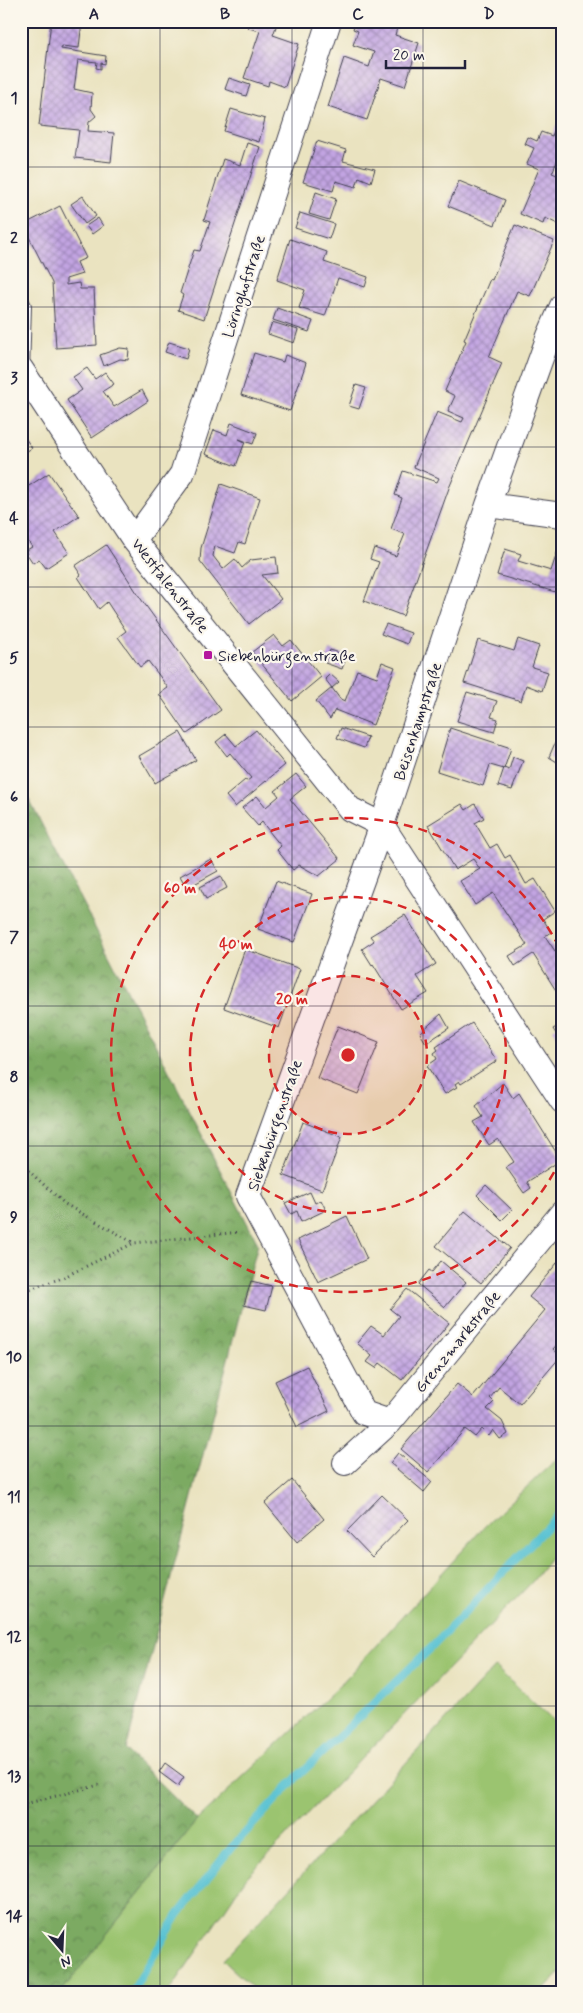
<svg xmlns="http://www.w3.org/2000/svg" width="583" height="2013" viewBox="0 0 583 2013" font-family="Mynerve,sans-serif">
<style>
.green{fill:#9bc470;stroke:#5e7356}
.forest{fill:url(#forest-crowns);stroke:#4f664e}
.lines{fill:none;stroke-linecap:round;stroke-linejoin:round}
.stream{stroke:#57c1d2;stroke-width:8}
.building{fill:url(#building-cross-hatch)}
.lane-casing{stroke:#403f4f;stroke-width:14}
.street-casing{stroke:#403f4f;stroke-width:26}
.path{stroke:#403f4f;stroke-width:3;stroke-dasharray:1 4;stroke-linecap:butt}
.lane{stroke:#fff;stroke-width:12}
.street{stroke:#fff;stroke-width:24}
.grid{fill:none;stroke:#22223b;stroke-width:1;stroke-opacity:0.55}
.ring{fill:none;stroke:#d62828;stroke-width:2.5;stroke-dasharray:9 6}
.poi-dot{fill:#b5179e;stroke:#fbf7ec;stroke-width:2}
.labels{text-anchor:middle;stroke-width:4.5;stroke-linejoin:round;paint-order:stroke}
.street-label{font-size:16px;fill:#22223b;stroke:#fbf7ec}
.poi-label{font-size:16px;fill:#22223b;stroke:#fbf7ec;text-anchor:start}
.centre{fill:#d62828;stroke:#fbf7ec;stroke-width:2.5}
.ring-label{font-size:15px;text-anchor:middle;font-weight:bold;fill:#d62828;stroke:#fbf7ec;stroke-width:4.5;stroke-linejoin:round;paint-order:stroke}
.neatline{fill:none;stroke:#22223b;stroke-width:2}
.grid-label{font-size:16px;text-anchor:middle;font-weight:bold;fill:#22223b}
</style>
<defs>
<pattern id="forest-crowns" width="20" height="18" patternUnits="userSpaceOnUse" patternTransform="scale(1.25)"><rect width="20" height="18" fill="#7caa62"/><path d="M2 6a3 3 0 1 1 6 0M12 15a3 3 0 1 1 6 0" fill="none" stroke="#658a52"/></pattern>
<pattern id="building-cross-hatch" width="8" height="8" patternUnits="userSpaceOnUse" patternTransform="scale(1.25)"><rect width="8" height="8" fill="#c2a4e2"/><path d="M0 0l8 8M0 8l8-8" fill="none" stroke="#9d85b8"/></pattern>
</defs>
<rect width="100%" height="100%" fill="#fbf7ec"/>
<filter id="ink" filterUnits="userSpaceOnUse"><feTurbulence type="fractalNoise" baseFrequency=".02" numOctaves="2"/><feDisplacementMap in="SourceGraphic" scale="10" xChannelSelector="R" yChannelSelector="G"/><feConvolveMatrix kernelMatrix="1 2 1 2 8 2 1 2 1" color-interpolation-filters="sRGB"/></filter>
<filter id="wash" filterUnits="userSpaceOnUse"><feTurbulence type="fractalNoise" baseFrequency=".0096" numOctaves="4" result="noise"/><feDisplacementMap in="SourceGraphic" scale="20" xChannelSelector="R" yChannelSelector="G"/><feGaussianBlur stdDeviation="1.12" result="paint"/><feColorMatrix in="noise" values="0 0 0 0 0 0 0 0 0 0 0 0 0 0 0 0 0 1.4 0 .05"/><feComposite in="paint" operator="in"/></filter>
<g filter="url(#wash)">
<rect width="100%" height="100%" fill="#eae3c0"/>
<!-- green -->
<path class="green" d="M562,1454V1543L532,1582L246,1878L169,1992H61L197,1820L340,1685L484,1527Z
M495,1667L562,1729V1970L541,1992H257L223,1960Z"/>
<!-- forest -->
<path class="forest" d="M21,784L258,1244L126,1750L197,1820L61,1992H21Z"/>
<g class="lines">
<!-- stream -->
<path class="stream" d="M132,1992L178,1915L231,1848L298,1776L432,1647L562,1511"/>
</g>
<g id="blocks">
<!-- building -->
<path class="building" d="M51,21H82L79,48L62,46L61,49L106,56L105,64L101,63V69L96,68L97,62L78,60L74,89L92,93L91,109L96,116L89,122L88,131L114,133L111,162L75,158L79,130L39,126Z
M250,21H278L273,35L299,44L285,87L269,81L268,86L244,78L260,31L248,28Z
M356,21H399L395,35L419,43L405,86L381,78L367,120L328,107L344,58L369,67L374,52L353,45L358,31L353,29Z
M229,78L250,85L246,96L225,89Z
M231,109L265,119L259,142L224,131Z
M562,113V150L552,173L562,177V220L560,225L545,218L543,224L520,214L539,169L527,164L534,148L525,144L528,137L537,141L541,132L552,136Z
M317,141L346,150L343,161L375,169L371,182L359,177L356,187L336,181L333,191L303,182Z
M247,143L260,147L204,319L178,310L183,295L180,293L194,250L200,251L210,222L204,220L223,159L240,165Z
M459,181L505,200L495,225L448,206Z
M316,192L336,199L329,220L309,214Z
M83,196L96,216L85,224L71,204Z
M60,206L86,258L77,262L82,274L66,279V285L79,283L80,289H94L97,345L56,348L52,283L23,225Z
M300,213L334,224L329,239L295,228Z
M98,218L103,226L92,234L86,226Z
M515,225L554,241L530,296L517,291L489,357L502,363L449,488L403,616L364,601L379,562L370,559L374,548L396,556L405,534L391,529L402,498L395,495L403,471L437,482L439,478L414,467L437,412L462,422L464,418L448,411L455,396L445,391L466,341L464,340L490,279L492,280Z
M290,239L327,252L324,262L368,277L365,287L338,278L325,316L299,308L305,290L277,280Z
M277,308L313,321L309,332L273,320Z
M272,322L298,330L294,343L268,334Z
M169,342L189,348L186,359L165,352Z
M120,348L129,349L128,360L120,359L104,366L100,355Z
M254,353L283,362L285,355L306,363L290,411L241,395Z
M87,368L95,379L105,372L114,384L103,391L114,407L142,390L148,401L92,438L67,400L82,390L73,377Z
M356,385L366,388L359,409L349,406Z
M231,423L257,433L253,444L239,439L245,442L236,466L205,454L214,430L227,435Z
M21,432L32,448L21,455Z
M49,473L79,516L55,532L69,553L46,568L39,559L33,563L25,551L32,547L21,531V522L25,520L21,514V491Z
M221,484L260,498L245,544L239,542L235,553L215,546L213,556L223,569L235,559L242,568L251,560L276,557L278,573L262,575L281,599L249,624L200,561L201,548Z
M106,545L141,599L221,710L187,734L159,694L168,688L158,674L148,661L140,667L118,637L126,631L107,602L99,609L78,577L81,575L75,566Z
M505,549L521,554L518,561L551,571L558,550L562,551V594L497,575Z
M386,624L411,633L407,644L381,634Z
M274,635L283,646L291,640L321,677L292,701L252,652Z
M518,639L539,646L532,667L548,672L542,691L526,685L521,701L464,683L478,640L514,651Z
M330,650L347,655L342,669L325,663Z
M382,662L395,667L373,725L335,710L330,719L316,701L332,688L340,699L345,701L357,670L377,677Z
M330,674L339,682L332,688L325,679Z
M467,692L497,701L491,717L498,719L494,732L457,721Z
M341,728L368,737L364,748L337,738Z
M450,728L511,748L504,769L490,765L483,786L437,771Z
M256,730L285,765L235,807L226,796L245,780L247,781L251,778L230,753L227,756L216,742L226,734L236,746Z
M180,732L196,760L155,783L139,756Z
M555,743L562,746V765L549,757Z
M513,757L523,761L512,790L498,786L504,768L509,770Z
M296,774L306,786L290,799L340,859L319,876L299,865L293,870L277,850L281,846L272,835L262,822L258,826L242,808L257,796L266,807L279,796L275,791Z
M462,804L466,810L475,804L484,818L475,823L490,848L497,844L505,858L510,855L526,884L535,879L555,911L543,919L551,932L545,936L555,951L561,947L562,949V1000L533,954L515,966L509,956L527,945L493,893L475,905L460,881L480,869L473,859L455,870L428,825Z
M211,859L218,871L187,888L180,876Z
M221,876L227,888L206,899L200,887Z
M276,881L312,894L294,942L258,929Z
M405,915L436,964L417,976L428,993L401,1009L373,964L372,965L362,949L374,941L370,936Z
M245,949L300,969L279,1028L224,1008Z
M441,1014L449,1028L426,1043L420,1033Z
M472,1023L497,1061L461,1084L459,1081L455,1084L457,1087L445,1094L427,1066L437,1059L434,1053L438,1050L436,1047Z
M562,1024V1043L553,1029Z
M338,1026L379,1042L358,1094L317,1078Z
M503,1083L513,1098L519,1093L561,1160L527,1182L531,1188L524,1193L506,1167L514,1162L508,1153L498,1139L489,1145L474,1122L483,1117L476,1106Z
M303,1122L342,1137L322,1190L283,1175Z
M486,1185L512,1210L502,1220L477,1195Z
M310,1192L315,1203L321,1200L326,1210L301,1222L297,1211L291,1214L285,1203Z
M465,1211L510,1248L481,1283L436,1246Z
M347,1216L367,1259L318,1282L298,1240Z
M562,1257V1339L553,1349L561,1356L520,1404L499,1387L490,1398L494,1402L487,1409L502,1421L508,1434L500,1439L493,1430L489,1436L482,1429L475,1437L465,1429L428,1472L401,1449L457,1384L473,1397L545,1310L529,1297Z
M441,1261L466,1282L445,1307L418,1284L429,1270L432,1272Z
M251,1281L272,1286L266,1310L244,1305Z
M407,1289L449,1323L402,1380L380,1363L376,1368L367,1362L372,1356L357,1343L371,1326L384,1335L399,1316L390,1309Z
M307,1366L329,1411L297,1427L275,1381Z
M398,1453L432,1482L424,1492L390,1463Z
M292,1480L324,1519L297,1542L265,1503Z
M382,1495L408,1520L372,1557L347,1531Z
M165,1763L184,1777L178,1786L159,1772Z"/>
</g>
</g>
<g filter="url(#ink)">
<use href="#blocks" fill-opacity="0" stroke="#403f4f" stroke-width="1"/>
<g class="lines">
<defs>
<path id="lane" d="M21,298L25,306L23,371"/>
<path id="street" d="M21,369L134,540L350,809L382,825
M488,505L562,515
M134,540L182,474L329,21
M382,825L562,1101
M390,1422L364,1413L248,1196L382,825L488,505L549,336L562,306
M345,1463L390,1422L562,1213"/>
</defs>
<!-- lane casing -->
<use href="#lane" class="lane-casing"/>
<!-- street casing -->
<use href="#street" class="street-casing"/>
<!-- path -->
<path class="path" d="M21,1164L65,1204L134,1243
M21,1292L62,1278L134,1243L240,1232
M21,1805L99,1785"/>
<!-- lane -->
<use href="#lane" class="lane"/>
<!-- street -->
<use href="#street" class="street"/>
</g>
</g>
<!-- grid -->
<path class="grid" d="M160,21V1992M292,21V1992M423,21V1992M21,167H562M21,307H562M21,447H562M21,587H562M21,727H562M21,867H562M21,1006H562M21,1146H562M21,1286H562M21,1426H562M21,1566H562M21,1706H562M21,1846H562"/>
<!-- distance rings -->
<circle cx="348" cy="1055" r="79" fill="#d62828" fill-opacity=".12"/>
<g class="ring">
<circle cx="348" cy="1055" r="79"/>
<circle cx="348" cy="1055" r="158"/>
<path d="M561 1159A237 237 0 1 1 561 951"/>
</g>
<!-- markers -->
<rect class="poi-dot" x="203" y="650" width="10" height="10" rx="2.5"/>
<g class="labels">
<!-- street labels -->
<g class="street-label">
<text transform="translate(243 286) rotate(-72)" y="6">Löringhofstraße</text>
<text transform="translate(171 585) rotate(52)" y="6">Westfalenstraße</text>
<text transform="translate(417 721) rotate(-72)" y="6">Beisenkampstraße</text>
<text transform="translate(274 1125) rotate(-71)" y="6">Siebenbürgenstraße</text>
<text transform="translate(457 1341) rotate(-51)" y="6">Grenzmarkstraße</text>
</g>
<!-- poi labels -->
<g class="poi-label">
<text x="218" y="661">Siebenbürgenstraße</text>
</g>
</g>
<circle cx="348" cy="1055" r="8" class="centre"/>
<g class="ring-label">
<text x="180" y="893">60 m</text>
<text x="236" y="949">40 m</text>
<text x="292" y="1004">20 m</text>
</g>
<!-- margin -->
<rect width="583" height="2013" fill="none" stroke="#fbf7ec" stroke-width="55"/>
<!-- north arrow -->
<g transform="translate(62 1950) rotate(161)" stroke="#fbf7ec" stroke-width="4" paint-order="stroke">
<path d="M0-4L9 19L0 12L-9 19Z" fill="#22223b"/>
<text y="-8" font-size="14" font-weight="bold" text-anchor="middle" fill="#22223b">N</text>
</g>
<!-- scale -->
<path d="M386 60v8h79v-8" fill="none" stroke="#22223b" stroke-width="2.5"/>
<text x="393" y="60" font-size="15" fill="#22223b" stroke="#fbf7ec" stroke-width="4" paint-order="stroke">20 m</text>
<rect x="28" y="28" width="528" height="1958" class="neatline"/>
<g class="grid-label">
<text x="94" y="19">A</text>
<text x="225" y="19">B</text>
<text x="358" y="19">C</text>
<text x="489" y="19">D</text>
<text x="14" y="103">1</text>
<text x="14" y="243">2</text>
<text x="14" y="383">3</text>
<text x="14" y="523">4</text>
<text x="14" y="663">5</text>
<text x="14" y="802">6</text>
<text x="14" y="942">7</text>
<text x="14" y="1082">8</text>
<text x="14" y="1222">9</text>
<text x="14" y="1362">10</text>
<text x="14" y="1502">11</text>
<text x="14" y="1642">12</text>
<text x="14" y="1781">13</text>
<text x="14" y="1921">14</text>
</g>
</svg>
